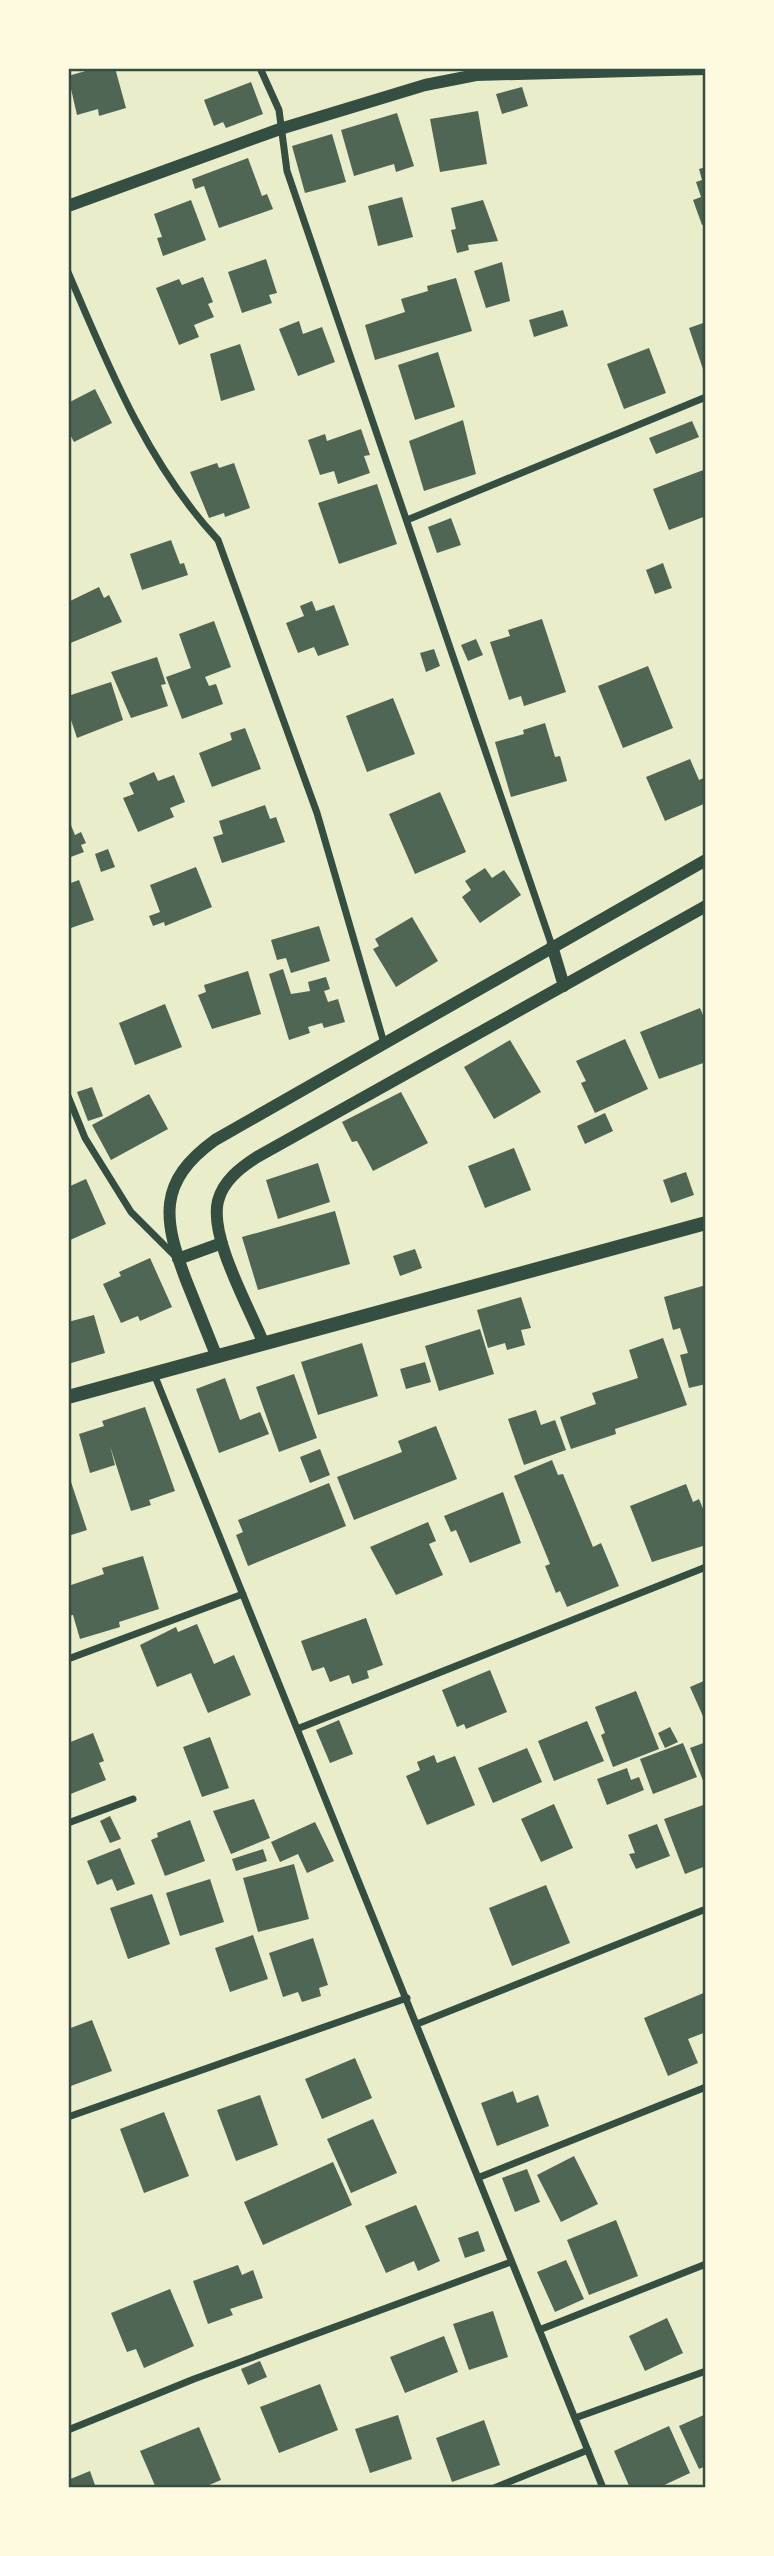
<svg xmlns="http://www.w3.org/2000/svg" width="774" height="2556" viewBox="0 0 774 2556" font-family="'Work Sans',sans-serif">
<style>
.building{fill:#4f6655}
.lines{fill:none;stroke-linecap:round;stroke-linejoin:round}
.minor{stroke:#344e41;stroke-width:7}
.tertiary{stroke:#344e41;stroke-width:12}
.secondary{stroke:#344e41;stroke-width:14}
.neatline{fill:none;stroke:#344e41;stroke-width:2.5}
</style>
<rect width="100%" height="100%" fill="#e9edc9"/>
<!-- building -->
<path class="building" d="M96,68H115L126,108L99,116L98,109L77,115L68,76Z
M251,82L263,114L226,128L223,122L214,126L204,100Z
M522,87L528,106L502,114L496,94Z
M478,111L487,164L440,172L430,119Z
M397,113L414,166L396,172L394,164L354,176L341,130Z
M332,134L346,182L305,193L292,146Z
M248,158L262,196L267,194L273,209L219,228L204,186L195,189L192,179Z
M706,167V224L702,225L693,200L701,197L696,182L702,180L699,169Z
M402,197L413,237L378,246L368,206Z
M191,200L206,240L163,256L157,238L162,237L154,214Z
M483,200L498,241L468,245L469,250L457,253L451,230L456,229L451,208Z
M266,259L277,293L269,295L272,303L242,313L228,272Z
M502,262L510,301L486,308L474,271Z
M203,277L213,302L208,304L214,317L194,325L199,337L179,345L156,288L179,279L182,285Z
M456,278L472,331L375,360L365,325L405,312L401,299L428,291L427,286Z
M563,310L568,326L534,337L529,320Z
M299,321L303,334L322,327L335,362L298,376L279,329Z
M706,322V375H705L689,328Z
M240,344L255,390L221,401L210,354Z
M649,348L666,393L624,409L607,364Z
M438,352L455,407L415,420L398,365Z
M95,389L112,423L74,442L68,431V403Z
M463,420L476,474L424,491L409,441Z
M692,421L699,437L656,454L649,438Z
M361,429L370,455L364,456L370,473L338,484L334,471L320,475L308,440L325,434L327,441Z
M217,463L219,468L234,463L250,508L225,517L224,513L209,518L190,472Z
M706,469V516L669,530L653,489Z
M377,484L397,544L339,564L318,503Z
M451,518L461,545L437,553L428,527Z
M171,540L180,564L184,563L188,575L142,590L130,554Z
M663,563L672,588L655,594L646,570Z
M99,587L104,598L109,595L122,622L68,644V602Z
M312,601L316,611L334,605L349,645L318,656L314,647L298,653L286,623L304,616L300,606Z
M542,619L566,692L524,706L521,696L509,700L490,642L510,636L508,630Z
M214,621L231,667L205,677L209,686L216,684L223,704L182,719L166,677L191,668L179,634Z
M476,639L483,655L468,661L461,645Z
M434,649L440,666L426,672L420,653Z
M157,657L166,684L161,685L168,706L131,718L111,672Z
M648,666L673,728L623,748L598,686Z
M111,682L123,720L77,738L68,711V696Z
M393,698L415,754L367,772L346,716Z
M545,723L555,757L560,756L567,781L511,797L495,742L524,734L523,730Z
M245,728L261,769L212,787L199,753L232,740L230,733Z
M690,759L699,780L706,777V803L665,821L646,777Z
M154,772L158,781L174,775L185,802L170,808L174,817L138,832L123,798L134,794L129,783Z
M440,792L466,852L415,874L389,814Z
M265,805L270,819L276,817L285,842L222,863L213,837L223,834L219,821Z
M68,818L75,835L81,832L86,843L81,845L84,852L68,858Z
M108,849L115,867L101,872L95,854Z
M196,867L212,907L165,926L164,922L153,926L149,916L160,912L150,885Z
M485,868L492,878L504,870L521,895L480,923L462,897L471,890L465,881Z
M79,880L94,920L68,929V884Z
M412,917L438,961L396,987L373,949L379,946L375,939Z
M319,926L330,961L291,973L286,958L277,960L271,940Z
M283,969L291,994L310,991L308,982L326,977L330,989L324,991L328,1002L338,999L345,1022L324,1028L322,1023L308,1027L310,1033L289,1040L269,974Z
M248,971L261,1014L212,1029L198,995L206,992L204,985Z
M165,1004L182,1047L135,1065L119,1023Z
M700,1008L706,1022V1062L659,1079L640,1032Z
M625,1039L648,1089L595,1113L581,1083L586,1081L576,1061Z
M510,1040L541,1092L494,1119L464,1067Z
M92,1087L103,1116L88,1121L77,1092Z
M401,1092L428,1143L373,1171L357,1141L352,1142L342,1122Z
M149,1094L168,1129L111,1160L92,1125Z
M605,1113L613,1131L585,1144L577,1126Z
M514,1148L531,1190L485,1208L468,1166Z
M318,1163L330,1202L278,1219L266,1180Z
M686,1172L694,1195L671,1203L663,1180Z
M86,1179L106,1224L68,1241V1187Z
M335,1211L350,1264L258,1290L242,1237Z
M415,1249L422,1268L400,1276L393,1256Z
M150,1258L172,1307L140,1321L138,1316L121,1323L103,1284L121,1276L119,1272Z
M706,1285V1384L689,1388L680,1355L688,1353L680,1328L673,1330L664,1297Z
M521,1297L531,1328L521,1330L525,1345L507,1350L505,1343L488,1348L477,1310Z
M94,1315L105,1353L68,1364V1322Z
M480,1329L494,1374L439,1391L425,1346Z
M663,1338L687,1405L615,1429L616,1434L571,1449L560,1417L596,1404L592,1393L638,1378L629,1350Z
M362,1343L378,1396L318,1415L301,1362Z
M425,1362L431,1382L406,1389L400,1369Z
M294,1374L317,1438L279,1452L256,1387Z
M225,1378L240,1420L260,1412L269,1434L219,1453L196,1389Z
M145,1407L175,1491L149,1500L151,1505L131,1511L110,1446L115,1465L90,1473L79,1434L104,1426L102,1421Z
M536,1410L541,1425L555,1420L566,1450L524,1465L508,1419Z
M436,1426L457,1479L354,1520L337,1477L402,1452L398,1441Z
M320,1449L330,1475L310,1483L300,1457Z
M552,1460L558,1475L563,1474L593,1547L601,1543L619,1586L567,1607L560,1591L556,1593L545,1566L550,1564L514,1476Z
M68,1473L87,1530L68,1536Z
M329,1483L346,1526L248,1566L236,1535L243,1532L238,1520Z
M686,1484L693,1502L699,1499L706,1516V1545L652,1562L630,1506Z
M503,1492L521,1543L470,1563L456,1530L451,1532L444,1516Z
M428,1522L436,1541L429,1544L443,1575L396,1595L370,1547Z
M143,1556L159,1609L119,1622L120,1627L80,1639L73,1615L68,1616V1586L104,1574L102,1568Z
M366,1618L383,1665L367,1671L369,1678L352,1684L349,1675L330,1682L324,1667L312,1671L301,1641Z
M197,1624L214,1664L234,1655L251,1695L208,1713L191,1673L157,1687L140,1645L176,1627L178,1632Z
M490,1670L507,1712L466,1729L464,1724L457,1727L442,1690Z
M706,1680V1723L690,1687Z
M636,1691L659,1749L613,1767L601,1735L605,1733L595,1707Z
M339,1720L353,1754L330,1763L316,1730Z
M587,1721L604,1761L554,1781L538,1741Z
M670,1727L678,1742L665,1748L658,1733Z
M93,1733L104,1761L99,1763L106,1780L68,1795V1743Z
M210,1737L229,1788L202,1797L183,1747Z
M706,1742V1788L690,1748Z
M683,1743L697,1777L653,1794L640,1759Z
M527,1748L542,1782L493,1803L478,1768Z
M434,1755L437,1763L455,1756L475,1805L427,1825L406,1776L420,1770L417,1762Z
M627,1768L631,1780L639,1777L644,1790L607,1805L597,1779Z
M254,1799L270,1838L231,1854L213,1811Z
M554,1804L573,1848L541,1862L521,1819Z
M706,1804V1866L685,1874L664,1819Z
M110,1816L121,1839L110,1843L100,1821Z
M190,1820L205,1861L165,1876L151,1840L158,1837L157,1833Z
M315,1822L334,1861L307,1873L298,1854L280,1862L271,1842Z
M657,1824L670,1856L636,1869L629,1854L635,1853L628,1835Z
M120,1848L135,1884L117,1891L112,1879L97,1885L87,1861Z
M263,1849L267,1861L236,1871L232,1859Z
M294,1864L309,1919L258,1932L243,1878Z
M210,1879L224,1922L180,1936L166,1893Z
M546,1885L570,1943L512,1966L489,1908Z
M152,1894L170,1944L128,1959L110,1908Z
M253,1935L268,1979L230,1992L215,1948Z
M313,1938L328,1985L319,1988L321,1996L302,2002L298,1992L283,1997L269,1953Z
M706,1992V2032L688,2039L698,2063L668,2076L644,2018Z
M92,2020L112,2071L68,2087V2029Z
M355,2058L372,2098L322,2119L305,2079Z
M513,2091L517,2103L538,2095L549,2126L497,2146L481,2103Z
M260,2095L278,2145L236,2161L217,2110Z
M164,2112L189,2176L144,2193L120,2129Z
M373,2119L397,2173L351,2193L327,2139Z
M574,2156L598,2204L561,2222L537,2175Z
M333,2162L352,2205L263,2245L244,2202Z
M527,2169L540,2202L515,2212L502,2178Z
M416,2205L440,2261L418,2271L414,2261L386,2273L365,2226Z
M616,2220L638,2276L589,2295L567,2240Z
M478,2231L485,2251L465,2258L458,2238Z
M566,2260L584,2299L555,2312L537,2272Z
M238,2265L242,2275L253,2270L263,2298L230,2309L233,2315L208,2324L193,2281Z
M170,2289L194,2346L144,2368L136,2349L127,2352L111,2313Z
M493,2311L508,2357L469,2370L453,2324Z
M667,2318L683,2353L645,2371L629,2336Z
M444,2336L458,2372L405,2393L390,2357Z
M260,2361L267,2377L248,2385L241,2369Z
M320,2384L338,2430L279,2453L260,2407Z
M706,2414V2466L699,2469L679,2426Z
M398,2415L412,2459L370,2473L355,2429Z
M484,2420L500,2465L452,2482L436,2438Z
M669,2426L690,2473L658,2488H630L614,2451Z
M199,2427L221,2480L202,2488H156L140,2451Z
M90,2471L96,2488H68V2480Z"/>
<g class="lines">
<!-- minor -->
<path class="minor" d="M260,68L279,110L287,171L552,946
M68,272C108,366 148,465 218,540L317,813L384,1043
M407,520L706,397
M68,1096L85,1138L131,1212L176,1257
M154,1374L603,2488
M68,1659L243,1594
M297,1729L706,1567
M68,1823L133,1799
M417,2024L706,1909
M68,2117L407,1998
M480,2177L706,2087
M539,2330L706,2264
M575,2418L706,2371
M68,2430L194,2379L511,2262
M494,2488L588,2450"/>
<!-- tertiary -->
<path class="tertiary" d="M68,206L280,129L425,85L476,75L706,69
M552,946L564,986
M178,1259L222,1243
M263,1342C249,1307 209,1237 218,1201C223,1181 240,1168 257,1157L706,906
M216,1355C206,1330 196,1305 186,1280C163,1219 157,1182 215,1140L706,860"/>
<!-- secondary -->
<path class="secondary" d="M68,1397L706,1223"/>
</g>
<!-- border -->
<rect width="774" height="2556" fill="none" stroke="#fefae0" stroke-width="140"/>
<rect x="70" y="70" width="634" height="2416" class="neatline"/>
</svg>
